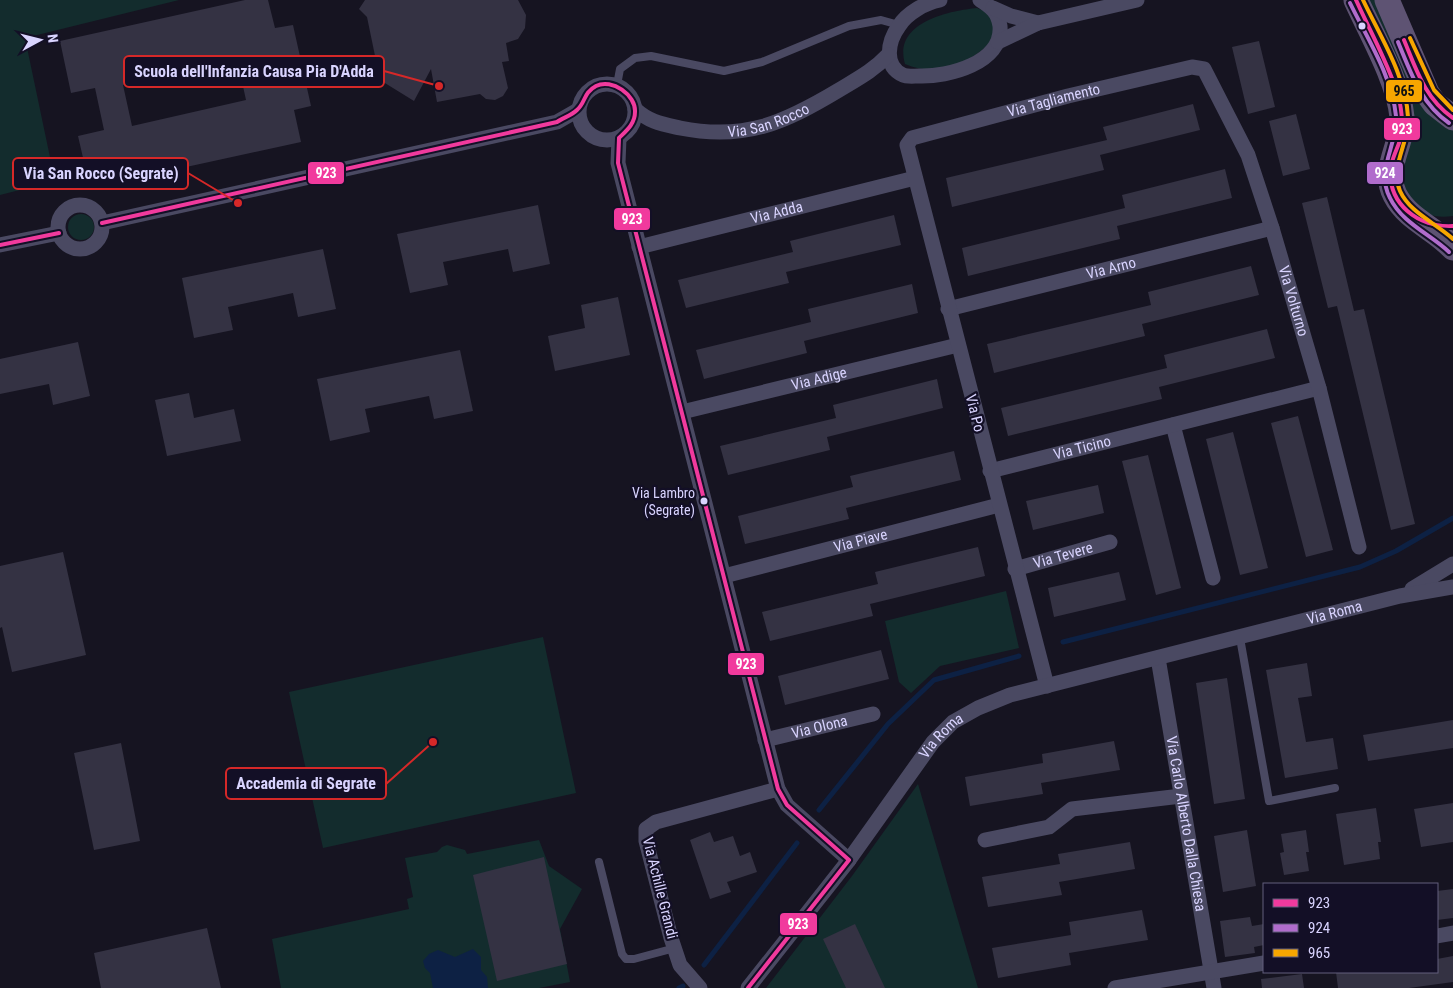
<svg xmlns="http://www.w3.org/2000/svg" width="1453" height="988" viewBox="0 0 1453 988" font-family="'Roboto Condensed',sans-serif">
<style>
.green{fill:#132c2d}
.water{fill:#0d2144}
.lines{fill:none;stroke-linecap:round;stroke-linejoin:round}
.stream{stroke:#0d2144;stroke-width:5}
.building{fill:#343243;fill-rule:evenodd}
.service{stroke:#4a4962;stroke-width:8}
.minor{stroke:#4a4962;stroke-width:15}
.primary{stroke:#5e5373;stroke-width:25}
.bus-1-casing{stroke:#130f26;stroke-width:8}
.bus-2-casing{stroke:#130f26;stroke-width:8}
.bus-3-casing{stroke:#130f26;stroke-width:8}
.bus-1{stroke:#f13a9d;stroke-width:4}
.bus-2{stroke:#b06ccc;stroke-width:4}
.bus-3{stroke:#f7a600;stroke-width:4}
.bus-dot{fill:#d9d4ff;stroke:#130f26;stroke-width:2}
.labels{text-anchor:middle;stroke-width:4.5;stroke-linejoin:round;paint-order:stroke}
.bus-label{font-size:14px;fill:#d9d4ff;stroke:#130f26;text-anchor:end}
.street-label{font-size:15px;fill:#d9d4ff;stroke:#130f26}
.leader{fill:none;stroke:#d62828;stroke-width:2}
.callout-dot{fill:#d62828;stroke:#130f26;stroke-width:2}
.callout{fill:#130f26;stroke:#d62828;stroke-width:2}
.callout-label{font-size:16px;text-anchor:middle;font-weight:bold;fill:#d9d4ff}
.line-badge{stroke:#130f26;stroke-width:2}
.badge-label{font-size:14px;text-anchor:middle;font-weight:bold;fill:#fff}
.pale-badge-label{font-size:14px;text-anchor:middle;font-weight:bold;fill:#111}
</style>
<rect width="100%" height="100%" fill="#161421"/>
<!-- green -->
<path class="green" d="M0,0H179L25,38L55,181L0,195Z
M1365,0H1383L1453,129V216C1424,220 1418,207 1401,187L1406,149Z
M977,8L991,14L996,37C973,62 939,79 905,64C893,23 947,11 977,8Z
M68 227a13 13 0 1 1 26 0a13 13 0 1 1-26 0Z
M1006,591L1019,648L940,666L911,693L899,682L885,621Z
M543,637L576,793L323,848L289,692Z
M918,784L978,988H766L852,876Z
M539,840L549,866L582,889L560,929L570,982L539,988H281L272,939L409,909L407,899L413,897L405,858L437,852L442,847L447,845L465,850L467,854Z"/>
<!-- water -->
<path class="water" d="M473,949L481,957V970L487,977L488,988H433L430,973L425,968L423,961L429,954L438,950L455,957Z"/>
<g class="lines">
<!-- stream -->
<path class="stream" d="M1063,642L1360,567L1396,551L1453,518
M819,810L888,724L934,680L1019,656
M704,965L797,843
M679,988L683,986"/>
</g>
<!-- building -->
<path class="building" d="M245,0H268L275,28L293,25L311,106L294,110L301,142L90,188L78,136L104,130L95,88L71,93L60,41ZM237,59L246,100L132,126L123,85Z
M365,0H518L526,15L525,28L518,39L506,43L509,61L502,62L508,88L503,96L495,100L486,99L480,94L437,102L431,69L414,101L380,80L367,17L359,9Z
M1259,41L1275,107L1248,114L1232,47Z
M1193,104L1200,130L1100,155L1104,170L952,207L946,178L1107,140L1103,127Z
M1296,114L1310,169L1283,176L1269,121Z
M1225,169L1232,198L1117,226L1120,239L968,276L962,248L1125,208L1122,195Z
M1327,197L1354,311L1364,309L1415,524L1391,530L1337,306L1328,308L1302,203Z
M538,205L550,264L513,272L508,249L443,262L448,285L410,293L397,234Z
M894,215L901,245L786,272L789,283L686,308L678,280L793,252L790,241Z
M323,249L336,309L298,317L293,293L228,307L233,330L194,338L182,278Z
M1251,266L1259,295L1142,324L1145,336L994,373L987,344L1151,305L1148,292Z
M912,284L918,313L804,341L807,353L704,379L696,350L811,322L808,309Z
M618,297L630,355L555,371L548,336L585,328L581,305Z
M1267,329L1275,358L1159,387L1162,399L1008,436L1001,408L1167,368L1164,355Z
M78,342L90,396L53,405L49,384L0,394V359Z
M460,350L473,411L434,419L429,396L365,409L370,432L330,441L317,379Z
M937,379L943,408L827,437L830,450L728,475L720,446L836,418L833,405Z
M189,393L194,418L234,409L241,441L167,456L155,400Z
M1298,416L1333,550L1306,557L1271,423Z
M1233,432L1268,568L1240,575L1206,439Z
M954,451L961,480L846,508L849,519L745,544L738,516L853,487L850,476Z
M1148,455L1181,588L1156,595L1122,461Z
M1098,485L1104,513L1033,530L1026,501Z
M978,547L985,576L870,604L873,616L770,641L762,612L878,584L875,572Z
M63,552L86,655L12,672L2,627L0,628V566Z
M1119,572L1126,600L1054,617L1048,588Z
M881,650L889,679L785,705L778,676Z
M1307,663L1312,696L1298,698L1306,742L1333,738L1338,769L1285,778L1266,670Z
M1227,678L1245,799L1214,804L1196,683Z
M1453,720V748L1368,761L1363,735Z
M1114,741L1120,770L1041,783L1043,794L970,806L965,777L1043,763L1042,754Z
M121,743L140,841L94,850L74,753Z
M1453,803V842L1421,847L1414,809Z
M1376,808L1381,842H1378L1380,859L1344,865L1336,814Z
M1247,830L1256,886L1223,892L1214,836Z
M1306,830L1309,852H1306L1309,871L1284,875L1280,853L1284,852L1281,834Z
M710,832L714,842L733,836L740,856L750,852L757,872L727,882L731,892L710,899L690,840Z
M1130,842L1135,869L1059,882L1062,895L988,907L982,877L1060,864L1058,854Z
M544,857L567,964L497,981L473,875Z
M1453,889V918L1437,920V891Z
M1142,910L1148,940L1069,953L1071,965L998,978L992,948L1071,935L1069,922Z
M1250,917L1252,926L1264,924V945L1254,947L1255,953L1225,957L1220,921Z
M855,924L885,988H846L823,939Z
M207,928L221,988H101L94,953Z
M1453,956V982L1409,988H1338L1336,972H1437V959Z
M1302,974L1304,988H1262L1261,979Z"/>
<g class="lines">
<!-- service -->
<path class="service" d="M617,85L620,69L635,58L651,56L724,71L762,62L849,26L881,20L899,25
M1240,638L1269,801L1335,788
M599,862L622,954L626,959H634L675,948"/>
<!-- minor -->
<g class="minor">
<path d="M940,0C925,3 907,13 899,26C888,41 883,66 903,75C907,77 914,76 919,76C948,77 1003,63 1000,26C998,12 991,7 980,0"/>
<path d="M993,8L1011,16L1038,23"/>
<path d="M998,42L1038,23L1137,0"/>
<circle cx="607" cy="112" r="28"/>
<path id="s1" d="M635,109C649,122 662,124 680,128C745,141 784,123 839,90C857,79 873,71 888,55"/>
<path d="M619,138L618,163L778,789L787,805L849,860"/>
<circle cx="80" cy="227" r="22"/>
<path d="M102,223L557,122L578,110"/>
<path d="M0,245L59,233"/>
<path id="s2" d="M639,247L915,178"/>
<path id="s3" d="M948,309L1272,228"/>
<path id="s4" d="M682,412L958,345"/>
<path d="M1173,425L1213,578"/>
<path id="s5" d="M990,471L1319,388"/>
<path id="s6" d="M1015,569L1110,542"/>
<path id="s7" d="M724,576L999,505"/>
<path d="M1412,589L1453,564"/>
<path id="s8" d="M1158,658L1214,988"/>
<path id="s9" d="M1047,686L907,145L912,138L1068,96L1192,67L1204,69L1248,155L1272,228L1319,388L1359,547"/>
<path id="s10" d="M765,740L873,714"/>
<path d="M985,840L1049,827L1072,809L1181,796"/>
<path d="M1437,936L1453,933"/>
<path d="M700,988L680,965L671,938L646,841V829L656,822L778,789"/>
<path id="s11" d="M748,988L849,860L933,742L953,722L978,708L1010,695L1400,596L1453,587"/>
<path d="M1115,988L1264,963"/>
</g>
<!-- primary -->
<path class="primary" d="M1356,0C1371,33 1399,82 1402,117C1404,144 1381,168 1395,195C1408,220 1435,228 1453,248
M1387,0L1427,93L1435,104L1453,118"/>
<defs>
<path id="bus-1" d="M1356,0C1370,31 1388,63 1398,95C1401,105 1403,123 1402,133C1400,144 1393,155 1391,166C1386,204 1419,228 1453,226
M1404,40C1416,69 1425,99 1453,118
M102,223L557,122C563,118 572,115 577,110C586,102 583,93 596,86C612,78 636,95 635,112C635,124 626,131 619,138L618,163L778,789L787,805L849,860
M0,245L59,233
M748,988L849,860"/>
<path id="bus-2" d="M1350,3C1367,38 1392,76 1396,116C1398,145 1375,170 1390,198C1402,223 1430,234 1449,252
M1398,42C1411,73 1421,104 1449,123"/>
<path id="bus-3" d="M1363,0C1380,36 1406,76 1408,117C1410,142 1389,166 1400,191C1410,213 1436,223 1453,239
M1410,38L1434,90L1453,110"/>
</defs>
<!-- bus-1 casing -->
<use href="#bus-1" class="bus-1-casing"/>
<!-- bus-2 casing -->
<use href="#bus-2" class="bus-2-casing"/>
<!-- bus-3 casing -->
<use href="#bus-3" class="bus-3-casing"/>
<!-- bus-1 -->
<use href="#bus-1" class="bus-1"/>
<!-- bus-2 -->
<use href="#bus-2" class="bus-2"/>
<!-- bus-3 -->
<use href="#bus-3" class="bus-3"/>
</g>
<!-- markers -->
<g class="bus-dot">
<circle cx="1362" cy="26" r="4.5"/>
<circle cx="704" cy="501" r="4.5"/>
</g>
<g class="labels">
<!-- bus labels -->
<g class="bus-label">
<text x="695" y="498">Via Lambro<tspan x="695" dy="17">(Segrate)</tspan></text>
</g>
<!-- street labels -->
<g class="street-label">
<text dy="5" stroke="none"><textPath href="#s9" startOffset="714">Via Tagliamento</textPath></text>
<text dy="5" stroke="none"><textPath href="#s1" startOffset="140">Via San Rocco</textPath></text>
<text dy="5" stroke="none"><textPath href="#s2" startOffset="142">Via Adda</textPath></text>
<text dy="5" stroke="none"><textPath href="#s3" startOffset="168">Via Arno</textPath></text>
<text dy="5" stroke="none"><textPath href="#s9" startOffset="1118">Via Volturno</textPath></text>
<text dy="5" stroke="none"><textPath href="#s4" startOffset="141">Via Adige</textPath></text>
<text transform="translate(975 413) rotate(76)" y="5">Via Po</text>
<text dy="5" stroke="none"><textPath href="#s5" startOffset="95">Via Ticino</textPath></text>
<text dy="5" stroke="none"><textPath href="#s7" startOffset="141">Via Piave</textPath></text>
<text dy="5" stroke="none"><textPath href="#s6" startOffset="50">Via Tevere</textPath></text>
<text dy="5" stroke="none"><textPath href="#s11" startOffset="734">Via Roma</textPath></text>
<text dy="5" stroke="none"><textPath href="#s10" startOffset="56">Via Olona</textPath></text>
<text dy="5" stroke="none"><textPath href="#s11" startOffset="318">Via Roma</textPath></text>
<text dy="5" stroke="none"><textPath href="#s8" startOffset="168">Via Carlo Alberto Dalla Chiesa</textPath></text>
<text transform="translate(660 888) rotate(76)" y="5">Via Achille Grandi</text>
</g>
</g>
<!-- callouts -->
<path class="leader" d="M439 86L384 71M238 203L188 173M433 742L386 784"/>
<g class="callout-dot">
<circle cx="439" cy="86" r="5"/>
<circle cx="238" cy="203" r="5"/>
<circle cx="433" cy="742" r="5"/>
</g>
<g class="callout">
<rect x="124" y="56" width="260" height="31" rx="5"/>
<rect x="13" y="158" width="175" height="31" rx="5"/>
<rect x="226" y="768" width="160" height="31" rx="5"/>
</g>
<g class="callout-label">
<text x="254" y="77">Scuola dell'Infanzia Causa Pia D'Adda</text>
<text x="101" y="179">Via San Rocco (Segrate)</text>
<text x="306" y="789">Accademia di Segrate</text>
</g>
<g class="line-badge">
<rect x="1385" y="79" width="38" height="24" rx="5" fill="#f7a600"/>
<rect x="1383" y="117" width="38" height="24" rx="5" fill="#f13a9d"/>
<rect x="307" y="161" width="38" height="24" rx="5" fill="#f13a9d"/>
<rect x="1366" y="161" width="38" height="24" rx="5" fill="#b06ccc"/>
<rect x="613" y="207" width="38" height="24" rx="5" fill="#f13a9d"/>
<rect x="727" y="652" width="38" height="24" rx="5" fill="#f13a9d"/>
<rect x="779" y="912" width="39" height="24" rx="5" fill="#f13a9d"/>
</g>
<g class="badge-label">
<text x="1402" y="134">923</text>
<text x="326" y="178">923</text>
<text x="1385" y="178">924</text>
<text x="632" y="224">923</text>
<text x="746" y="669">923</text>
<text x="798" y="929">923</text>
</g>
<g class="pale-badge-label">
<text x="1404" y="96">965</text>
</g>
<!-- legend -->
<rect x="1263" y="883" width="175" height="90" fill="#130f26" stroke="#625e7d"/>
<rect x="1273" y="899" width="25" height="8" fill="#f13a9d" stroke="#625e7d"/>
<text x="1308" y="908" font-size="15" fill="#d9d4ff">923</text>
<rect x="1273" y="924" width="25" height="8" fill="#b06ccc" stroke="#625e7d"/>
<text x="1308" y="933" font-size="15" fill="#d9d4ff">924</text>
<rect x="1273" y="949" width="25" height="8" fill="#f7a600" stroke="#625e7d"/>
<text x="1308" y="958" font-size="15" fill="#d9d4ff">965</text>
<!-- north arrow -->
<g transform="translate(40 40) rotate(83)" stroke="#130f26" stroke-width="4" paint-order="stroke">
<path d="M0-4L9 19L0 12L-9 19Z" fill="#d9d4ff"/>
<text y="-8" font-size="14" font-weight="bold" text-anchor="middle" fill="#d9d4ff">N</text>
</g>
</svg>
